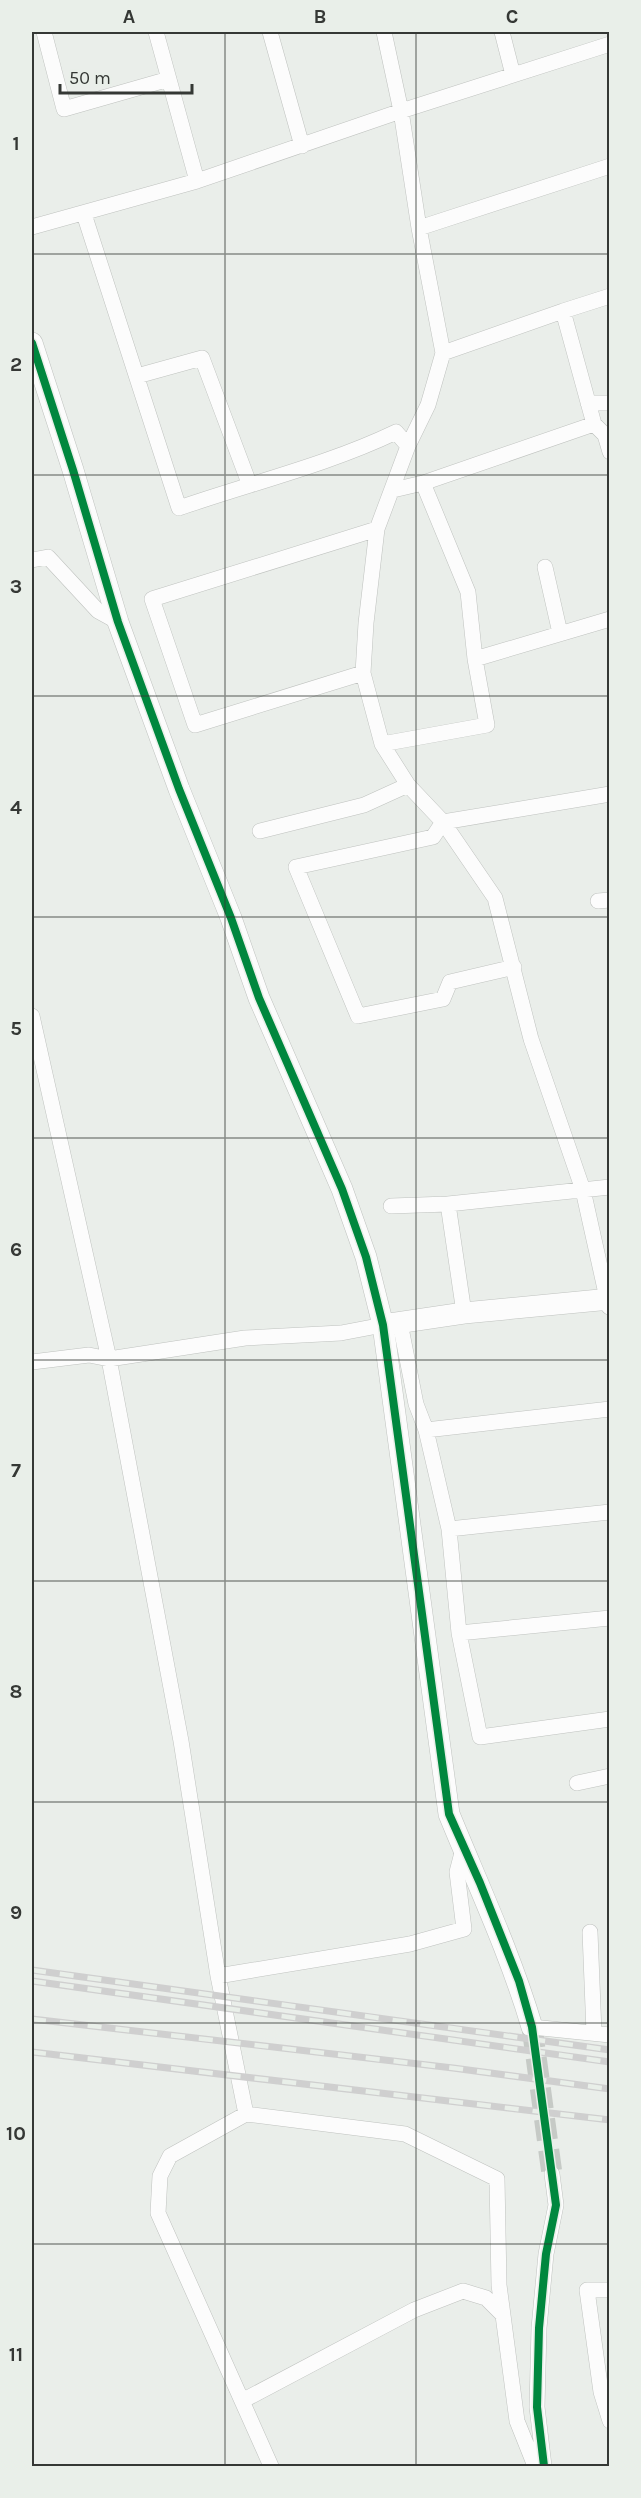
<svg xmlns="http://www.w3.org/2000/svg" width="641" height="2498" viewBox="0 0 641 2498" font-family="Karla,sans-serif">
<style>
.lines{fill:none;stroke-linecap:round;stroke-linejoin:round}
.secondary-tunnel{stroke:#c6cac6;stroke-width:21;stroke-dasharray:21 10;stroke-linecap:butt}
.street-casing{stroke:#bfc2bf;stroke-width:16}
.secondary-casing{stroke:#bfc2bf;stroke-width:22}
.street{stroke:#fcfcfc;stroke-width:15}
.secondary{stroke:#fcfcfc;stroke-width:21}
.rail-casing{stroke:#cfcfcf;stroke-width:7}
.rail{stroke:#e9efe9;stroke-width:4.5;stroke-dasharray:14;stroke-linecap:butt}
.cycleway-casing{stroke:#e9efe9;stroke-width:11}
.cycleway{stroke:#00873e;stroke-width:8}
.grid{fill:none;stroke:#353835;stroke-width:1.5;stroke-opacity:0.55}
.neatline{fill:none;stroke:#353835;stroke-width:2}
.grid-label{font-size:20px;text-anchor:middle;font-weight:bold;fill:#353835}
</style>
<rect width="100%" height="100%" fill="#eaeeea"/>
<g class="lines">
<!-- secondary-tunnel -->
<path class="secondary-tunnel" d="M532,2027L552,2174"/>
<defs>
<path id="street" d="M44,32L64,109L169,79
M156,32L197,181
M270,32L302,146
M384,32L401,111L419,228L443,353L428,405L408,446L377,529L366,623L363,673L382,744L408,785L443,822L495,898L531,1039L583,1190L609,1307
M502,32L513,75
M84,214L179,508C251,483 327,465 396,432L408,446
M32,227L197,181L401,111L610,44
M419,228L610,166
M563,311L610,296
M443,353L563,311L594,424
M137,376L202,358L249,483
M588,403H610
M393,490L423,483L594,424L605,435L610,452
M32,560L48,557L98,611L118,622
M545,567L560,633
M475,659L610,619
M363,673L195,725L152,599L377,529
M382,744L487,725L475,659L468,592L423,483
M260,831L364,805L408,785
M598,901L610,900
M514,967L450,982L443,999L358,1016L296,867L433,837L443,822L610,794
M32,1016L109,1359L181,1741L218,1976L246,2114
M448,1204L464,1313
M391,1206L448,1204L610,1187
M400,1323L416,1404L426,1430L449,1529L459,1633L480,1737L610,1719
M32,1362L89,1355L109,1359L245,1338L341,1333L383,1325
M426,1430L610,1409
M449,1529L610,1512
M459,1633L610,1618
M577,1783L610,1776
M590,1932L594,2033
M218,1976L410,1944L464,1929L457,1872L463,1849
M532,2027L610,2035
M610,2290H587L601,2392L610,2421
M242,2401L414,2310L463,2291L486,2298L503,2315
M271,2466L158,2213L160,2176L170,2156L246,2114L405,2134L497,2179L499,2285L517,2421L535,2466
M544,2466L537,2407L539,2328L546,2254L556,2205L552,2174"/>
<path id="secondary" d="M32,343L73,470L118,622L179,789L231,918L259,998L342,1189L366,1257L383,1325L449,1814C478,1885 510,1953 532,2027
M383,1325L464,1313L610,1299"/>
</defs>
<!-- street casing -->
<use href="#street" class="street-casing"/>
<!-- secondary casing -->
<use href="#secondary" class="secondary-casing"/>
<!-- street -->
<use href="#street" class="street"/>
<!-- secondary -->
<use href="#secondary" class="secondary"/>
<defs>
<path id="rail" d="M32,1970L610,2050
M32,1981L610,2062
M32,2019L453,2068L610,2089
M32,2052L610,2120"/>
</defs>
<!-- rail casing -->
<use href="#rail" class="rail-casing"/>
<!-- rail -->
<use href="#rail" class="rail"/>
<defs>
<path id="cycleway" d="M32,343L73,470L118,622L179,789L231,918L259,998L342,1189L366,1257L383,1325L449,1814L480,1883L519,1981L532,2027L556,2205L546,2254L539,2328L537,2407L544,2466"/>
</defs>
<!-- cycleway casing -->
<use href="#cycleway" class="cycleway-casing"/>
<!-- cycleway -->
<use href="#cycleway" class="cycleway"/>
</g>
<!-- grid -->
<path class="grid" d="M225,32V2466M416,32V2466M32,254H610M32,475H610M32,696H610M32,917H610M32,1138H610M32,1360H610M32,1581H610M32,1802H610M32,2023H610M32,2244H610"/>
<!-- border -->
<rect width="641" height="2498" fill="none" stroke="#e9efe9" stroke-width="66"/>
<!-- scale -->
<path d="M60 84v9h132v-9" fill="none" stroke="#353835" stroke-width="3"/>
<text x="69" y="84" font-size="18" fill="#353835" stroke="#e9efe9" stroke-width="4.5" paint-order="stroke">50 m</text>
<rect x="33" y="33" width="575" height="2432" class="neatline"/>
<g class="grid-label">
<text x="129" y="23">A</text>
<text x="320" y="23">B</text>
<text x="512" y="23">C</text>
<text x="16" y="150">1</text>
<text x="16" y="371">2</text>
<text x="16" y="593">3</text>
<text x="16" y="814">4</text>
<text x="16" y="1035">5</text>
<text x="16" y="1256">6</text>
<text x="16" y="1477">7</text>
<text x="16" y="1698">8</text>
<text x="16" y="1919">9</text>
<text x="16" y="2140">10</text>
<text x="16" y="2361">11</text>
</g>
</svg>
